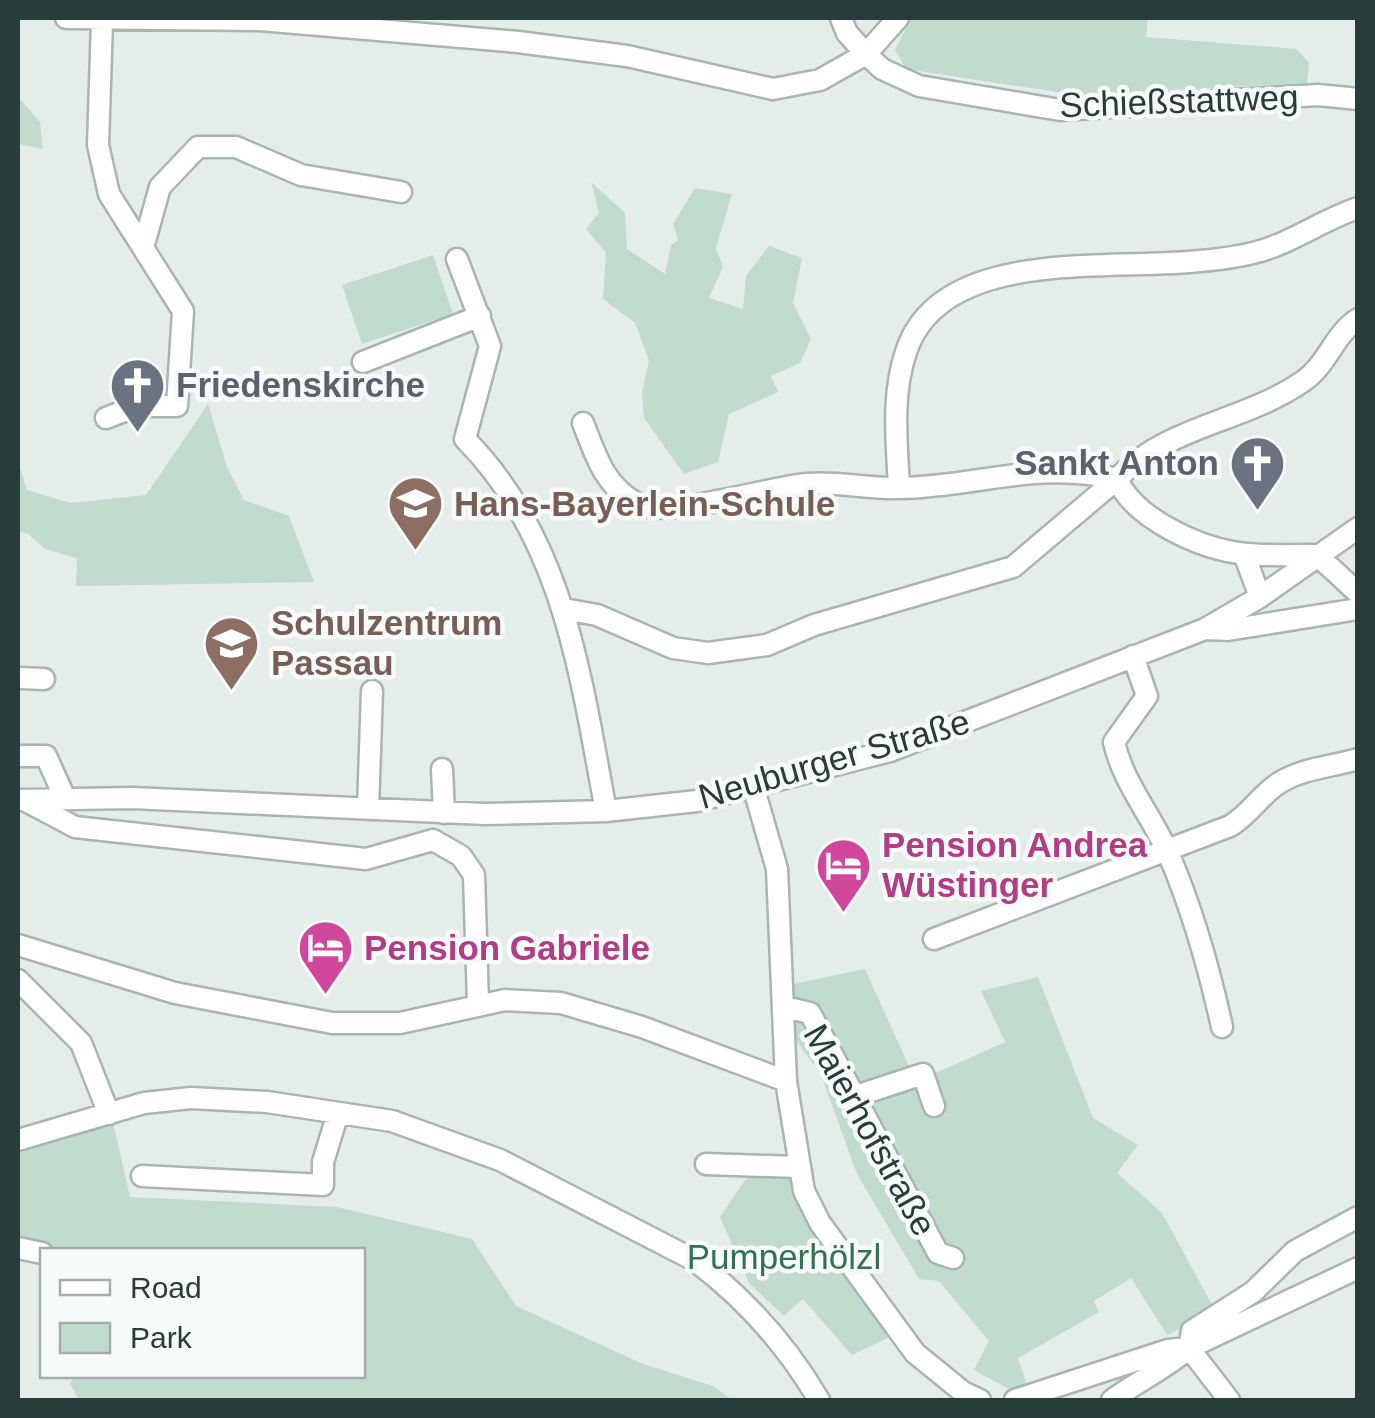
<svg xmlns="http://www.w3.org/2000/svg" width="1375" height="1418" viewBox="0 0 1375 1418" font-family="Arial,sans-serif">
<style>
.green{fill:#c1dbcd}
.lines{fill:none;stroke-linecap:round;stroke-linejoin:round}
.minor-casing{stroke:#a8b5b3;stroke-width:25}
.minor{stroke:#fff;stroke-width:20}
.labels{text-anchor:middle;stroke-width:9;stroke-linejoin:round;paint-order:stroke}
.street-label{font-size:35px;fill:#263d3b;stroke:#f6faf8}
.worship-label{font-size:35px;font-weight:bold;fill:#5b616d;stroke:#f6faf8;text-anchor:start}
.education-label{font-size:35px;font-weight:bold;fill:#785e54;stroke:#f6faf8;text-anchor:start}
.hotel-label{font-size:35px;font-weight:bold;fill:#b23c85;stroke:#f6faf8;text-anchor:start}
.park-label{font-size:35px;fill:#357056;stroke:#f6faf8}
</style>
<rect width="100%" height="100%" fill="#e5edeb"/>
<!-- green -->
<path class="green" d="M911,18H1148L1146,37L1297,49L1309,63L1307,83L1076,95L906,69L895,50Z
M18,97L40,122L43,149L19,144Z
M591,182L625,213L627,249L665,274L671,245L678,240L673,224L695,188L732,194L716,248L723,267L709,298L743,309L746,276L769,246L802,258L793,303L811,339L800,363L771,376L778,392L729,414L718,462L684,474L644,418L642,392L649,360L635,323L603,299L606,253L586,229L599,213Z
M433,255L453,314L362,344L342,285Z
M208,404L227,467L244,500L289,516L314,582L76,586L77,558L45,549L27,533L18,532V462L27,490L71,503L146,495Z
M865,969L911,1071L938,1072L1005,1042L981,991L1038,977L1093,1118L1138,1145L1117,1173L1162,1213L1216,1312L1167,1335L1131,1278L1094,1301L1099,1312L1018,1358L1027,1386L1011,1390L974,1370L989,1341L939,1281L919,1279L857,1174L821,1075L795,1039L793,984Z
M111,1114L130,1197L337,1207L472,1239L516,1306L643,1364L713,1386L732,1400H79L70,1384L74,1376H362V1250L42,1251L18,1246V1139Z
M793,1173L814,1226L890,1337L852,1355L803,1299L784,1316L749,1283L720,1217L749,1174Z"/>
<g class="lines">
<defs>
<path id="minor" d="M66,18L260,20L518,42L627,56L773,89L820,80L866,54L882,69L919,86L1060,110L1318,95L1358,99
M841,18L847,33L866,54L898,18
M102,21L98,145L109,194L183,311L177,406H137L106,418
M144,244L160,187L198,147H236L301,175L401,192
M457,259L490,346L465,439C564,539 581,678 606,811
M363,362L480,316
M583,423C596,456 604,485 636,503C666,520 768,487 807,484C837,481 868,489 898,488C978,487 1034,460 1117,479C1166,426 1244,422 1302,382C1328,365 1333,335 1358,319
M899,488C897,444 891,396 906,352C940,246 1111,271 1200,261C1223,259 1253,255 1275,246C1303,235 1328,218 1358,208
M1244,554L1260,597
M1317,555L1358,593
M564,609L597,615L673,648L708,653L767,645L814,625L1013,567L1117,479C1135,520 1203,550 1247,554C1270,556 1294,555 1317,555
M1207,629L1228,630L1358,609
M1133,656L1147,696L1114,742C1123,783 1152,816 1169,855C1193,911 1209,968 1222,1027
M18,678L44,679
M18,756H46L64,796
M442,769L444,813
M754,789L777,869L786,1081L804,1191L820,1223L915,1353L963,1392L980,1400
M18,800L132,798L485,814L606,811L697,801L890,751L1205,629L1260,597L1358,528
M26,801L75,827L366,859L433,840
M368,809L372,691
M433,840L461,856L474,875L478,1003
M934,939L1230,826C1250,814 1260,795 1279,783C1303,768 1331,767 1358,759
M18,945L175,993L332,1023H400L505,1000L561,1003L642,1027L786,1081
M18,980L81,1043L109,1114
M784,1007L810,1013L938,1253L953,1258
M853,1097L923,1074L934,1106
M18,1140L144,1103L191,1098L267,1102L392,1121L500,1160L694,1260C746,1299 786,1344 819,1400
M706,1164L797,1167
M142,1176L323,1185V1162L338,1113
M18,1248L42,1253
M1189,1348L1192,1331L1253,1292L1295,1251L1358,1217
M1189,1348L1229,1400
M1015,1400L1168,1350L1187,1348
M1112,1400C1138,1381 1165,1369 1189,1348L1358,1268"/>
</defs>
<!-- minor casing -->
<use href="#minor" class="minor-casing"/>
<!-- minor -->
<use href="#minor" class="minor"/>
</g>
<!-- icons -->
<defs>
<symbol id="church-pin" viewBox="-11 -11 22 30"><path d="M0 17L-7.5 6A9.5 9.5 0 1 1 7.5 6Z" fill="#6b7280" stroke="#f6faf8"/><path d="M-1.2-6h2.4v3.5h3.3v2.4h-3.3V6h-2.4V-.1h-3.3v-2.4h3.3Z" fill="#fff"/></symbol>
<symbol id="school-pin" viewBox="-11 -11 22 30"><path d="M0 17L-7.5 6A9.5 9.5 0 1 1 7.5 6Z" fill="#8d6e63" stroke="#f6faf8"/><path d="M0-5L7-2L0 1L-7-2ZM-4 1L0 2.5L4 1V4Q0 6-4 4Z" fill="#fff"/></symbol>
<symbol id="hotel-pin" viewBox="-11 -11 22 30"><path d="M0 17L-7.5 6A9.5 9.5 0 1 1 7.5 6Z" fill="#d1479c" stroke="#f6faf8"/><path d="M-6-4.5h1.5V1H6V5H4.5V3h-9V5H-6ZM-4 0a1.8 1.8 0 1 1 3.6 0ZM.5 0V-2.5h3Q6-2.5 6 0Z" fill="#fff"/></symbol>
</defs>
<g fill-rule="evenodd">
<use href="#church-pin" x="106" y="354" width="63" height="86"/>
<use href="#church-pin" x="1226" y="432" width="63" height="86"/>
<use href="#school-pin" x="384" y="472" width="63" height="86"/>
<use href="#school-pin" x="200" y="612" width="63" height="86"/>
<use href="#hotel-pin" x="812" y="834" width="63" height="86"/>
<use href="#hotel-pin" x="294" y="916" width="63" height="86"/>
</g>
<g class="labels">
<!-- street labels -->
<g class="street-label">
<text transform="translate(1179 101) rotate(-2)" y="12">Schießstattweg</text>
<text transform="translate(834 759) rotate(-16)" y="12">Neuburger Straße</text>
<text transform="translate(870 1130) rotate(61)" y="12">Maierhofstraße</text>
</g>
<!-- worship labels -->
<g class="worship-label">
<text x="176" y="397">Friedenskirche</text>
<text x="1219" y="475" text-anchor="end">Sankt Anton</text>
</g>
<!-- education labels -->
<g class="education-label">
<text x="454" y="516">Hans-Bayerlein-Schule</text>
<text x="271" y="635">Schulzentrum<tspan x="271" dy="40">Passau</tspan></text>
</g>
<!-- hotel labels -->
<g class="hotel-label">
<text x="882" y="857">Pension Andrea<tspan x="882" dy="40">Wüstinger</tspan></text>
<text x="364" y="960">Pension Gabriele</text>
</g>
<!-- park labels -->
<g class="park-label">
<text x="784" y="1269">Pumperhölzl</text>
</g>
</g>
<!-- border -->
<rect width="1375" height="1418" fill="none" stroke="#263d3b" stroke-width="40"/>
<!-- legend -->
<rect x="40" y="1248" width="325" height="130" fill="#f6faf8" stroke="#a3aeac" stroke-width="2.5"/>
<rect x="60" y="1280" width="50" height="15" fill="#ffffff" stroke="#a3aeac" stroke-width="2.5"/>
<text x="130" y="1298" font-size="30" fill="#263d3b">Road</text>
<rect x="60" y="1323" width="50" height="30" fill="#c1dbcd" stroke="#a3aeac" stroke-width="2.5"/>
<text x="130" y="1348" font-size="30" fill="#263d3b">Park</text>
</svg>
